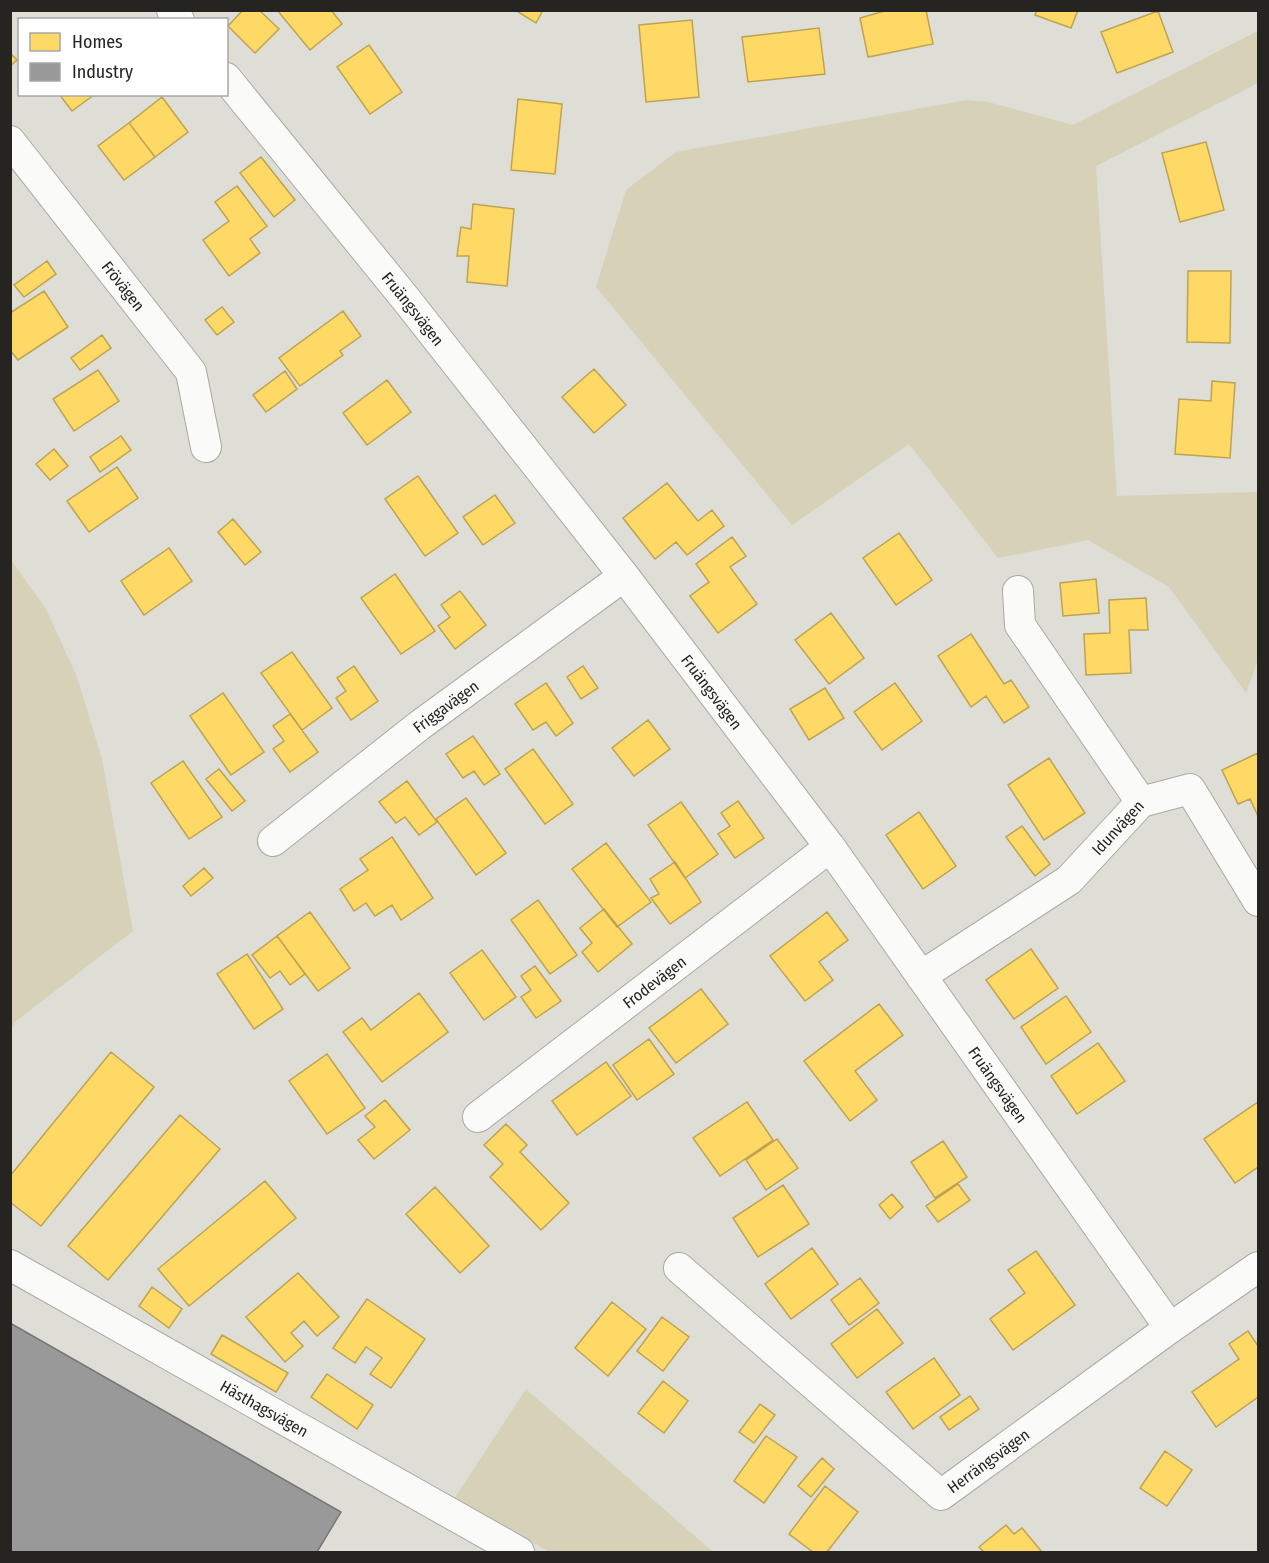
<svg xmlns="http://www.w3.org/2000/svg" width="1269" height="1563" viewBox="0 0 1269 1563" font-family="'Fira Sans Condensed',sans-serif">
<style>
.green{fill:#d7d1b8}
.homes{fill:#ffd966;stroke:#bea351;stroke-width:1.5}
.industry{fill:#999;stroke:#767675;stroke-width:1.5}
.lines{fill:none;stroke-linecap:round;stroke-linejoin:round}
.minor-casing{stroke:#aaa9a3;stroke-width:32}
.minor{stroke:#fafaf9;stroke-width:30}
.labels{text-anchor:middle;stroke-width:6;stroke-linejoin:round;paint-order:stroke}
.street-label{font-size:16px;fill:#252420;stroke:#fff}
</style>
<rect width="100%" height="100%" fill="#deddd6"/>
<!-- green -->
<path class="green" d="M1258,31V83L1096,166L1117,496L1258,492V660L1246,693L1169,587L1088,540L998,558L909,444L792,525L596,287L626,190L676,152L967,100L988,102L1073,125Z
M11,560L46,609L77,677L102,759L133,931L16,1021L11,1029Z
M526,1389L713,1552H550L454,1499Z"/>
<!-- homes -->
<path class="homes" d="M243,10H259L279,29L255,53L228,26Z
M277,10H331L342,24L310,50Z
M515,10H543L536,23Z
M888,10H926L933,44L868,57L860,18Z
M1037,10H1078L1071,28L1035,15Z
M1158,11L1173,52L1117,73L1101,32Z
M692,20L699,97L646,102L639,25Z
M819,28L825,74L748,82L742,37Z
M369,45L402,92L370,114L337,67Z
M10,53L17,60L10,66Z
M59,94H95L72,111Z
M162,97L188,132L155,157L129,123Z
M518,99L562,104L555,174L511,170Z
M129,123L155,157L124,180L98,146Z
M1206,142L1224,210L1180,222L1162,153Z
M261,157L295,200L274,217L240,173Z
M237,186L267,226L250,239L260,253L229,276L203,240L229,221L215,202Z
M473,204L514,209L507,286L467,282L469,256H457L461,227L471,229Z
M47,261L56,274L24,297L14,285Z
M1188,271H1231L1230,343L1187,342Z
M44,291L68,327L18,360L10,350V313Z
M222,307L234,322L217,335L205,320Z
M343,311L361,336L340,351L343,355L300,386L279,358Z
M102,335L111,348L80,370L71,358Z
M594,369L626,405L594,433L562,397Z
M98,370L119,401L74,431L53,399Z
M285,371L297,389L266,412L253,395Z
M387,380L411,412L367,445L343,413Z
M1212,381L1235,383L1230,458L1175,454L1179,399L1211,401Z
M121,436L131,450L100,472L90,457Z
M54,449L68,466L50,480L36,464Z
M117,467L138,498L89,532L67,501Z
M418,476L458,533L425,556L385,499Z
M667,483L698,521L712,510L724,526L687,555L676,542L655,559L623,518Z
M495,495L515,523L483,545L463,517Z
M233,519L261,552L245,565L218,532Z
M899,533L932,580L896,605L863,558Z
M732,537L746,556L730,567L757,604L718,633L690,596L709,582L696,564Z
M169,548L192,581L144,615L121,581Z
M395,574L435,631L401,654L361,598Z
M1096,579L1099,613L1063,616L1060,583Z
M460,591L486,625L455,649L438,626L450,617L441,605Z
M1146,598L1148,630H1129L1131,673L1086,675L1084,634L1110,633L1109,600Z
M831,613L864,658L829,684L795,640Z
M971,634L1004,684L1011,680L1029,707L1004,723L986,696L971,707L938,656Z
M292,652L332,708L302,730L261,673Z
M354,666L378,701L351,720L336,698L346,691L337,678Z
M583,666L598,688L581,699L567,677Z
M546,683L573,723L556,736L546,722L533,730L515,704Z
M895,683L922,721L882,750L854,712Z
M825,688L844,718L809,740L790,709Z
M223,693L264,752L231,775L190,716Z
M290,714L318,752L290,772L273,749L284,741L273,726Z
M648,720L670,749L634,776L612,748Z
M473,736L500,774L484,785L474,771L463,778L446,754Z
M533,749L573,804L545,824L505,769Z
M1258,753V816L1250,799L1238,804L1222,770Z
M1049,758L1085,813L1044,840L1008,785Z
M183,761L222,817L189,839L151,783Z
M219,769L245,801L232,811L206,779Z
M407,781L437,822L419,835L405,817L396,823L379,802Z
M466,798L506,853L476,875L436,819Z
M738,801L764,838L735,858L718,834L730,826L721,813Z
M681,802L718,854L685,878L648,825Z
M919,812L956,866L923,889L886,835Z
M1022,826L1050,864L1035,876L1006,837Z
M392,837L433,898L401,920L392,905L375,916L366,903L354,911L340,889L368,870L360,859Z
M606,843L651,902L617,927L572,869Z
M675,862L701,902L670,924L651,898L659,894L650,879Z
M204,868L213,878L191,896L183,886Z
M538,900L577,955L550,974L511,920Z
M604,909L632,944L598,972L582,952L592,943L580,928Z
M310,912L350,968L318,991L277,936Z
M827,912L848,940L819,962L833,980L805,1001L770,956Z
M277,936L305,974L290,985L280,971L270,978L252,955Z
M1031,949L1058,988L1014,1019L986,980Z
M482,950L516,997L484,1020L450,973Z
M247,954L283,1009L254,1029L217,974Z
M535,966L561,1001L536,1018L521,997L531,990L521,976Z
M701,989L728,1024L676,1063L649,1028Z
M419,993L448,1032L382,1082L343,1032L362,1018L371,1030Z
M1066,996L1091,1032L1046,1064L1021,1027Z
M879,1004L903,1035L855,1071L877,1100L850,1121L804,1061Z
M649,1039L674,1074L637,1100L613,1065Z
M1098,1043L1125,1081L1077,1114L1051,1076Z
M111,1052L154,1087L41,1226L10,1202V1176Z
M327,1054L365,1108L327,1134L289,1081Z
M606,1062L631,1096L577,1135L552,1101Z
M385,1100L410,1130L374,1159L358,1140L375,1127L365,1116Z
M747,1102L773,1140L720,1176L693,1138Z
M1258,1102V1167L1235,1183L1204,1139Z
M180,1115L220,1149L108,1280L68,1246Z
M506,1124L527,1145L520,1152L569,1203L541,1230L490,1177L503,1164L484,1145Z
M777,1139L798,1168L766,1190L746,1160Z
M943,1141L967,1177L935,1198L911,1162Z
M265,1181L296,1218L189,1306L158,1269Z
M958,1184L970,1200L938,1222L926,1206Z
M783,1185L809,1224L758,1257L733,1218Z
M435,1187L489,1246L460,1273L406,1214Z
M892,1194L903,1207L890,1219L879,1205Z
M812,1248L838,1284L791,1319L765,1284Z
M1036,1251L1075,1305L1013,1350L990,1319L1025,1293L1008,1270Z
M298,1273L339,1317L317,1336L304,1321L291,1333L303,1346L285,1362L246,1317Z
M860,1278L879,1303L849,1325L831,1300Z
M152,1287L182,1309L169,1328L139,1306Z
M367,1299L425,1339L391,1388L370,1374L382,1358L375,1353L366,1347L355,1363L333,1348Z
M612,1302L646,1329L608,1376L575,1348Z
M877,1309L903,1343L857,1378L831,1344Z
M662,1317L689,1337L663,1371L637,1351Z
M1248,1331L1258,1346V1397L1216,1427L1192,1392L1239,1359L1229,1344Z
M222,1335L288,1373L276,1392L211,1354Z
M934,1358L960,1395L913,1429L886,1392Z
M327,1374L373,1405L357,1429L311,1397Z
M663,1381L688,1401L664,1433L638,1413Z
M970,1396L979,1409L949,1430L940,1417Z
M760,1404L775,1415L754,1443L739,1432Z
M766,1436L797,1457L764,1503L734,1481Z
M1165,1451L1192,1470L1167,1506L1140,1488Z
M822,1458L834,1469L811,1497L798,1486Z
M825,1486L858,1512L827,1552H813L789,1534Z
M1006,1525L1014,1534L1022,1528L1042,1552H984L979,1547Z"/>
<!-- industry -->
<path class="industry" d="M10,1323L341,1512L317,1552H10Z"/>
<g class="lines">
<defs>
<g id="minor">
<path d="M172,10L179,20"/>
<path id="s1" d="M226,78L405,298L624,576L830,847L1170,1328"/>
<path id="s2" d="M10,141L191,372L206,447"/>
<path d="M1141,802L1190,789L1258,901"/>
<path id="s3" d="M273,841L420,725L624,576"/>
<path id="s4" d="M921,976L1069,880L1141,802L1020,625L1018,591"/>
<path id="s5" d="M478,1117L830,847"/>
<path id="s6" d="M10,1265L519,1552"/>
<path id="s7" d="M679,1268L941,1495L1170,1328L1258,1267"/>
</g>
</defs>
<!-- minor casing -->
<use href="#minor" class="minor-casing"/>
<!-- minor -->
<use href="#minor" class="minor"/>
</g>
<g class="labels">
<!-- street labels -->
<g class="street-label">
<text dy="6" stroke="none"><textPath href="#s2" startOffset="184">Frövägen</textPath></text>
<text dy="6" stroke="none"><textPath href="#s1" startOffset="297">Fruängsvägen</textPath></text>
<text dy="6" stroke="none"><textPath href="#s1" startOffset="783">Fruängsvägen</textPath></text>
<text dy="6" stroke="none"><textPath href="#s3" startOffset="219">Friggavägen</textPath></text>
<text dy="6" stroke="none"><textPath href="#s4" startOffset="248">Idunvägen</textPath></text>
<text dy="6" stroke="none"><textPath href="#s5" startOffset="222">Frodevägen</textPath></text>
<text dy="6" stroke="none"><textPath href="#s1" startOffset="1269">Fruängsvägen</textPath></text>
<text dy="6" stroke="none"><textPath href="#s6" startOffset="292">Hästhagsvägen</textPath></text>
<text dy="6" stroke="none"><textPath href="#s7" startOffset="405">Herrängsvägen</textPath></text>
</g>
</g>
<!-- border -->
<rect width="1269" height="1563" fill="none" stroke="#252420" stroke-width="24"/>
<!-- legend -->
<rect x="18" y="18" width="210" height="78" fill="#ffffff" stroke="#a8a7a6" stroke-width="1.5"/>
<rect x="30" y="33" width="30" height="18" fill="#ffd966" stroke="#a8a7a6" stroke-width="1.5"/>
<text x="72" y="48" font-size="18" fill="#252420">Homes</text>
<rect x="30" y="63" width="30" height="18" fill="#999999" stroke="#a8a7a6" stroke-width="1.5"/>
<text x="72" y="78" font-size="18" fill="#252420">Industry</text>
</svg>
